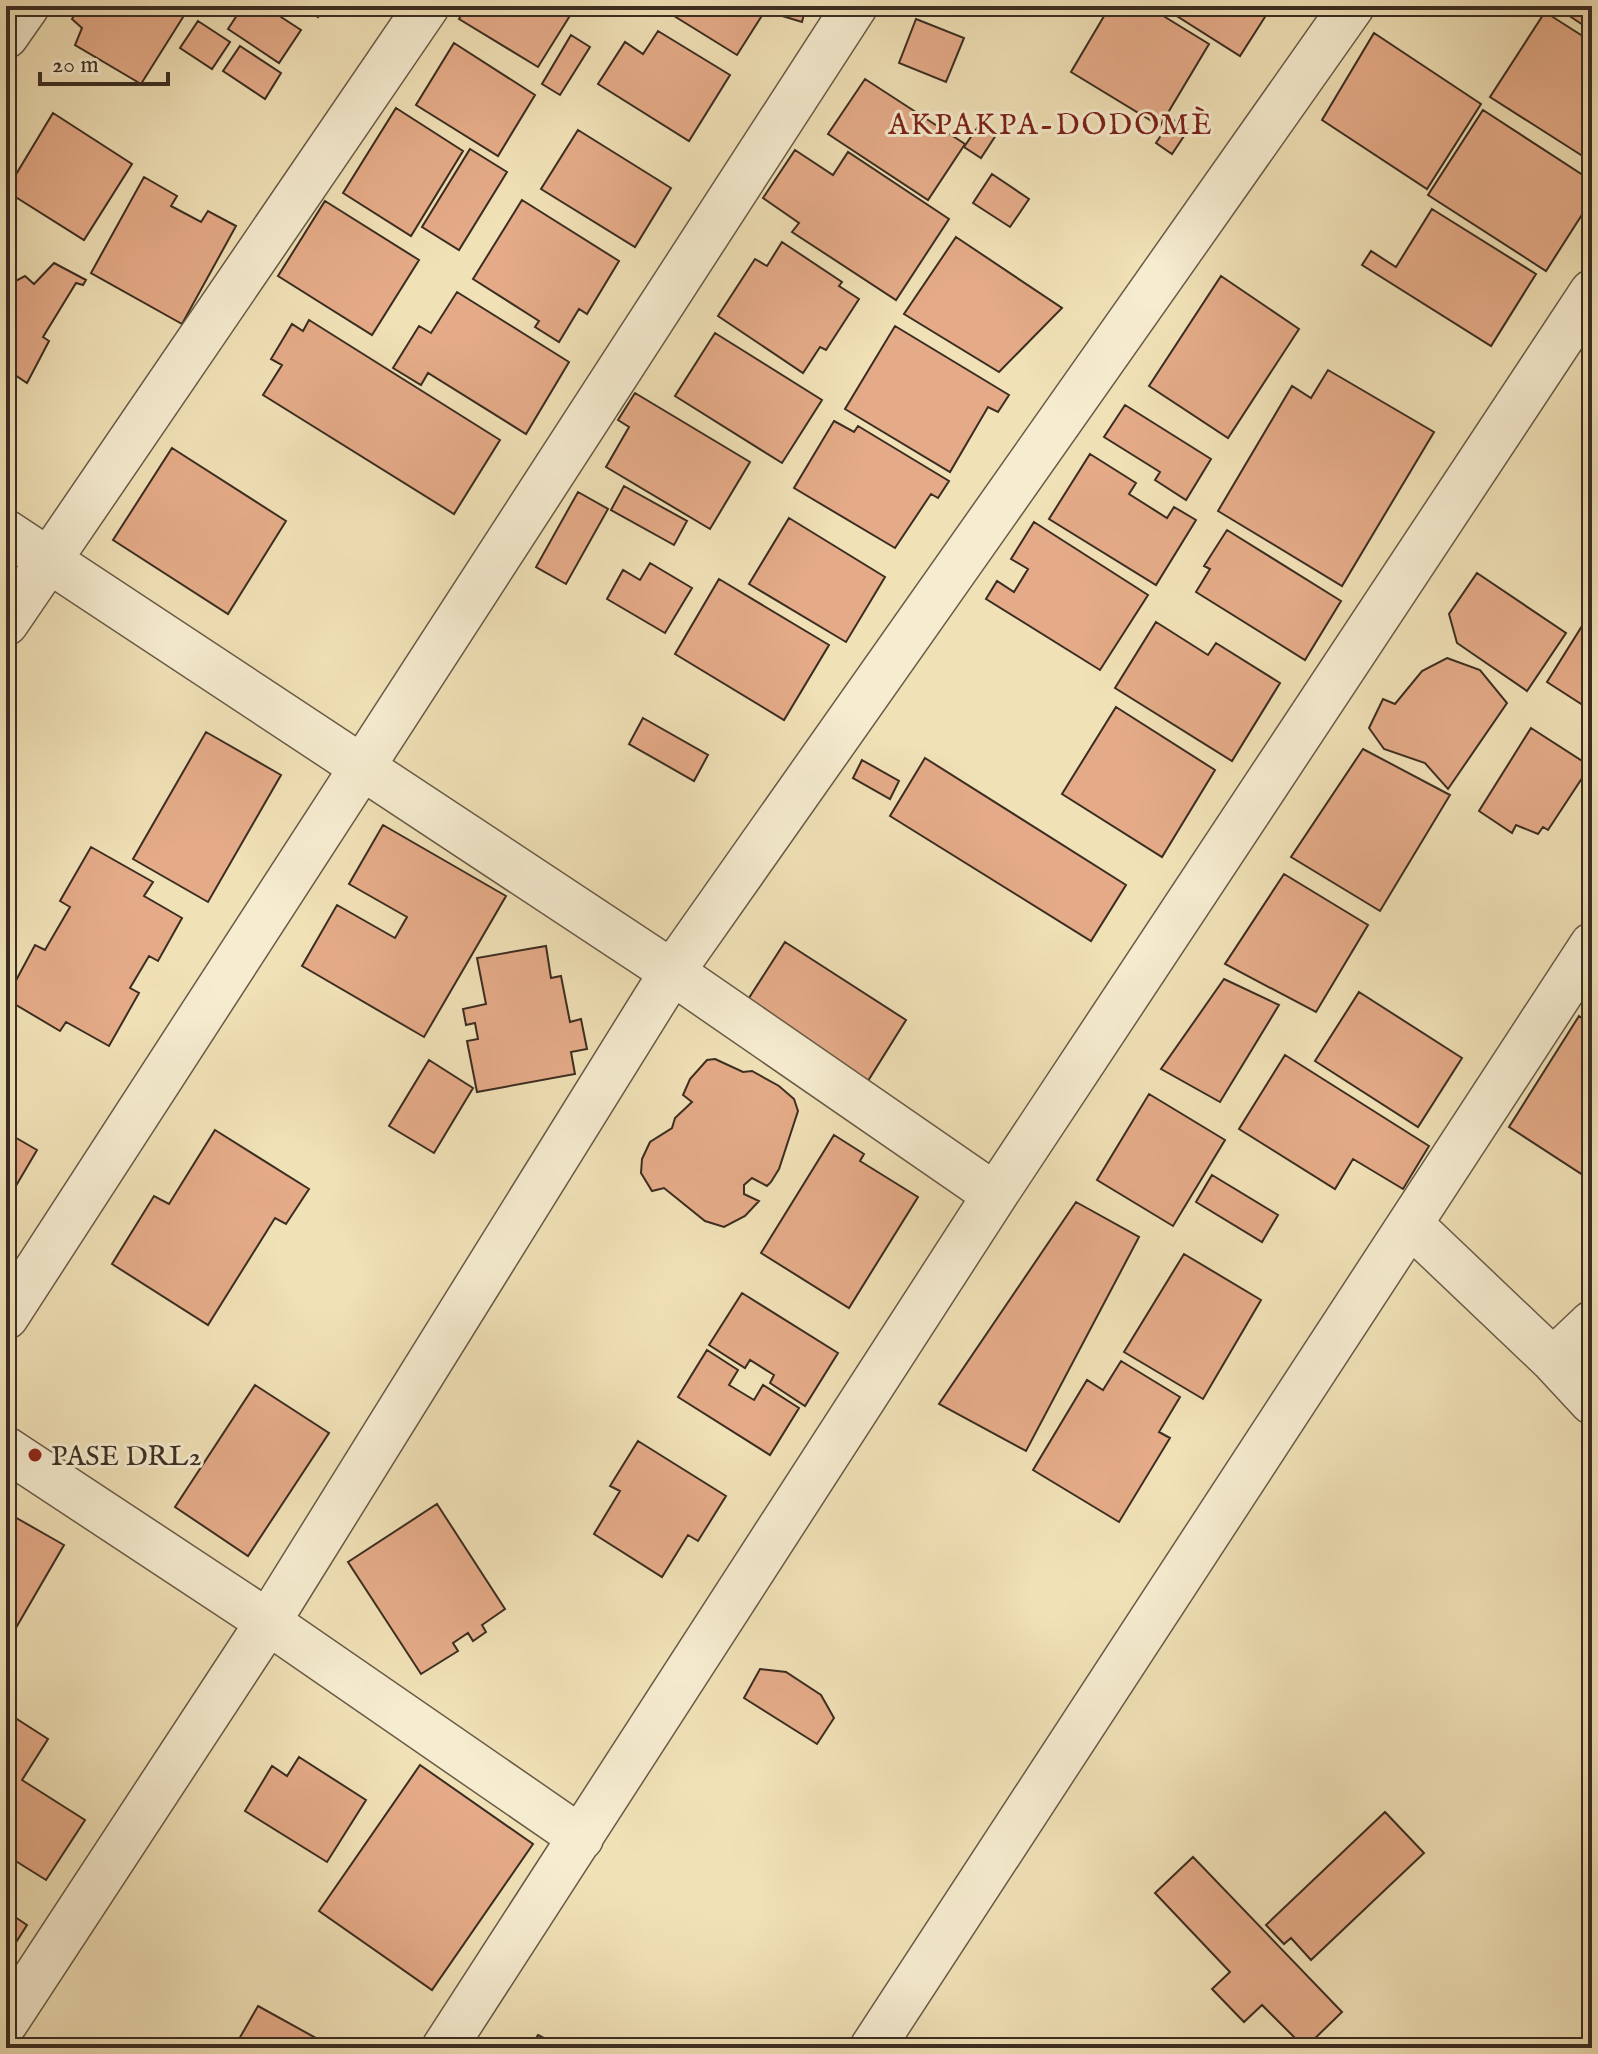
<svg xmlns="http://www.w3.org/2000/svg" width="1598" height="2054" viewBox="0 0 1598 2054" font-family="'IM FELL English',serif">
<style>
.building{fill:#e5ab88;stroke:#3b2d21;stroke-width:2}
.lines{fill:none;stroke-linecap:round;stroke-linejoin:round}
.minor-casing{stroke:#685a46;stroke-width:47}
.minor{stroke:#f6ecd0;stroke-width:44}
.poi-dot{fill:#8f2418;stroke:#f6ecd0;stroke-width:3}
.labels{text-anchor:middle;stroke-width:6;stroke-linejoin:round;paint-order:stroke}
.poi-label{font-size:28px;fill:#3b2d21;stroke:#f6ecd0;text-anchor:start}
.neighbourhood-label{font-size:30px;letter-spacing:2px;fill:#7a1f14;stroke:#f6ecd0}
</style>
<rect width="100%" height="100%" fill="#f1e1b7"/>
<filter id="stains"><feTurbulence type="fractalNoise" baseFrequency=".0025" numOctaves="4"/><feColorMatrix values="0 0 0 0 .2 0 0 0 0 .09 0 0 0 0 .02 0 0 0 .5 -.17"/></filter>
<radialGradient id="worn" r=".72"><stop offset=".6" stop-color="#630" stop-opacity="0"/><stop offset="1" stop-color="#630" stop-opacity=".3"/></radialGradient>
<!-- building -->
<path class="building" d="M80,6H190L141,84L75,45L82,28L72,19Z
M243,6H264L301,30L279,63L228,29Z
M301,6H325L318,17Z
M467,6H576L538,67L459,19Z
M658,6H768L737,55Z
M781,6H806L802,22L779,15Z
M1110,6H1147L1209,44L1160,126L1071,72Z
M1161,6H1272L1240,56Z
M1574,6H1592V31L1568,15Z
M1545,12L1592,42V162L1490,97Z
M916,19L964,38L946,82L899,63Z
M198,21L230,42L212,69L180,48Z
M658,31L730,75L689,141L598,84L625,42L643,54Z
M1374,33L1481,104L1427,189L1322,120Z
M571,35L590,47L560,95L542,84Z
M454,43L535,95L498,156L416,105Z
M240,46L281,73L265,99L223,71Z
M865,79L965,144L928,200L828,134Z
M396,108L463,151L411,236L343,193Z
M1483,110L1592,181V199L1546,271L1428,195Z
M53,113L132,164L84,240L6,191Z
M1172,119L1188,130L1172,154L1156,143Z
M982,121L998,132L981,158L964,147Z
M578,130L671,188L635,247L541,189Z
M470,149L507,172L459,250L422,227Z
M795,150L833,175L848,152L949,219L896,300L792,232L799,223L763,198Z
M992,174L1029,199L1010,227L973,203Z
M144,177L177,196L171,206L201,222L208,211L236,226L182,324L91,273Z
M522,200L619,261L587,314L579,309L559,342L535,327L539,321L473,279Z
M325,201L419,260L372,335L278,276Z
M1432,209L1536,274L1491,346L1362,265L1371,251L1396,267Z
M956,237L1062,308L999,372L904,314Z
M782,242L842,282L839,286L859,299L826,350L820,347L803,373L718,316L755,259L767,266Z
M54,263L86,280L83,285L76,283L43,337L49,341L27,383L6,369V286L25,276L34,284Z
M1221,276L1299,329L1228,438L1149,386Z
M457,292L569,362L526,434L428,373L421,385L393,368L419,326L431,333Z
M309,320L500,440L454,514L263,395L282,365L271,359L292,324L303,331Z
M895,326L1009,395L998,412L988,407L950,472L845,409Z
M715,333L822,400L782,463L675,396Z
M1328,370L1434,432L1342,586L1218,511L1292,386L1311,398Z
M635,393L750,462L710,529L606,467L629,427L618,420Z
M1125,405L1211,459L1186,500L1155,480L1160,472L1104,437Z
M834,421L854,432L858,426L949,481L938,498L931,494L895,548L794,488Z
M172,448L286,521L228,614L113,540Z
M1090,454L1136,483L1129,494L1167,518L1174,507L1196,520L1156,585L1049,519Z
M624,486L687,521L674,545L611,510Z
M578,492L608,509L566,584L536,567Z
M789,518L885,577L846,642L749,584Z
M1034,522L1148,595L1100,670L986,599L997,581L1014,592L1028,569L1011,559Z
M1227,530L1341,601L1305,660L1196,592L1210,569L1204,566Z
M650,563L692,588L665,633L607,599L623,570L640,580Z
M1477,573L1566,633L1527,691L1457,643L1449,614Z
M719,579L829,645L784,720L675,654Z
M1592,610V711L1547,682Z
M1156,622L1208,655L1216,643L1280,683L1232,761L1115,688Z
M1447,658L1480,670L1507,703L1448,789L1425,763L1384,749L1369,728L1383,699L1395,704L1422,671Z
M1116,707L1215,770L1162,857L1062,794Z
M643,718L708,755L694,781L629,744Z
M1531,728L1590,766L1548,830L1543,827L1538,834L1516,825L1512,833L1479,811Z
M206,732L281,775L208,902L133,859Z
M1363,749L1450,795L1380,911L1291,857Z
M925,758L1126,885L1091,941L890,816Z
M862,760L899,781L890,799L853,778Z
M383,825L506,896L424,1037L302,966L337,905L395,938L407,917L349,884Z
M91,847L153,882L144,896L182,918L158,961L149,956L130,988L139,993L109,1046L66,1022L60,1031L6,999L35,945L45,950L70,907L60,901Z
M1284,874L1368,925L1316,1012L1225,964Z
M785,942L906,1020L861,1092L738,1015Z
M546,946L551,978L561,976L570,1022L581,1019L587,1049L571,1052L575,1074L477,1092L467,1041L478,1039L475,1023L466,1025L463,1009L486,1004L477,958Z
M1224,979L1279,1005L1220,1102L1161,1069Z
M1359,992L1462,1058L1418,1127L1315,1061Z
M1579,1016L1592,1025V1160L1583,1175L1509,1127Z
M1285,1055L1429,1146L1403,1189L1353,1159L1335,1189L1239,1129Z
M715,1059L743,1072L752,1071L779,1086L794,1099L798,1111L779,1169L771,1182L767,1186L752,1178L744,1185V1194L759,1201L745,1216L724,1227L705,1221L664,1188L652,1191L641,1173L642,1159L650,1142L672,1128L675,1118L692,1102L683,1095L690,1079L707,1060Z
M429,1060L473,1088L434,1153L389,1126Z
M1149,1094L1225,1140L1173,1226L1097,1180Z
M215,1130L309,1189L286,1224L275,1218L208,1325L112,1264L154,1196L169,1204Z
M6,1132L37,1150L13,1191L6,1187Z
M834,1135L864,1154L860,1161L918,1197L849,1308L761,1253Z
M1212,1175L1278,1215L1262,1242L1196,1202Z
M1076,1202L1139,1237L1026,1451L939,1404Z
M1184,1254L1261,1300L1203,1399L1124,1352Z
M742,1293L838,1353L805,1406L770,1383L774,1375L750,1360L745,1368L709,1345Z
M707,1350L738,1370L729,1385L754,1400L763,1385L799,1408L770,1455L678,1397Z
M1121,1361L1180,1397L1159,1432L1170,1438L1119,1522L1033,1470L1087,1380L1103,1390Z
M255,1385L329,1433L248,1556L175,1507Z
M638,1441L726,1496L698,1541L688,1535L662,1577L594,1534L620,1491L610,1486Z
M437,1504L505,1609L482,1625L486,1632L473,1641L468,1633L453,1643L458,1651L421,1674L348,1562Z
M6,1512L64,1545L6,1645Z
M760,1669L786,1672L821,1695L834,1718L817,1744L744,1698Z
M6,1712L48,1739L22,1780L85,1820L46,1880L6,1855Z
M299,1757L366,1800L327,1862L245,1811L272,1766L287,1776Z
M420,1765L533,1844L432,1990L319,1911Z
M1385,1812L1424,1853L1311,1960L1291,1938L1284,1944L1266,1925Z
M1193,1857L1342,2012L1305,2048L1262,2005L1244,2022L1212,1989L1230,1972L1155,1893Z
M6,1911L27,1925L6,1958Z
M258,2006L334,2048H239L235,2046Z
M538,2035L546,2039L559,2048H530Z"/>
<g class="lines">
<defs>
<path id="minor" d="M6,36L27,6
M6,532L672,972L995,1195
M6,623L427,6
M1410,1224L1553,1360L1592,1402
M6,1317L855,6
M1553,1360L1592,1323
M6,1449L268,1622L581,1838
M6,2022L268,1622L672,972L1352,6
M444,2048L995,1195L1592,292
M872,2048L1592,945"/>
</defs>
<!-- minor casing -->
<use href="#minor" class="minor-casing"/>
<!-- minor -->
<use href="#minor" class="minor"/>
</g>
<!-- markers -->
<circle class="poi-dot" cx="35" cy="1455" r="8"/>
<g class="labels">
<!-- poi labels -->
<g class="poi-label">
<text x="51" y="1465">PASE DRL2</text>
</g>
<!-- neighbourhood labels -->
<g class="neighbourhood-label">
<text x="1051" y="134">AKPAKPA-DODOMÈ</text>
</g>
</g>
<!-- margin -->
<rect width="1598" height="2054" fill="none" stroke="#f1e1b7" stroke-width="32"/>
<rect x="8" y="8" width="1582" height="2038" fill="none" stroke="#3b2d21" stroke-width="4"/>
<rect x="16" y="16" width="1566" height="2022" fill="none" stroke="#3b2d21" stroke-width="2"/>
<!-- scale -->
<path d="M40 72v12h128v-12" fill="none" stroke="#3b2d21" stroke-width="4"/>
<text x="52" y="72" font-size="24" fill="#3b2d21" stroke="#f6ecd0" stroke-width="6" paint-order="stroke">20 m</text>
<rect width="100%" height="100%" filter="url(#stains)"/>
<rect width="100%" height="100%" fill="url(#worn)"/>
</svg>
